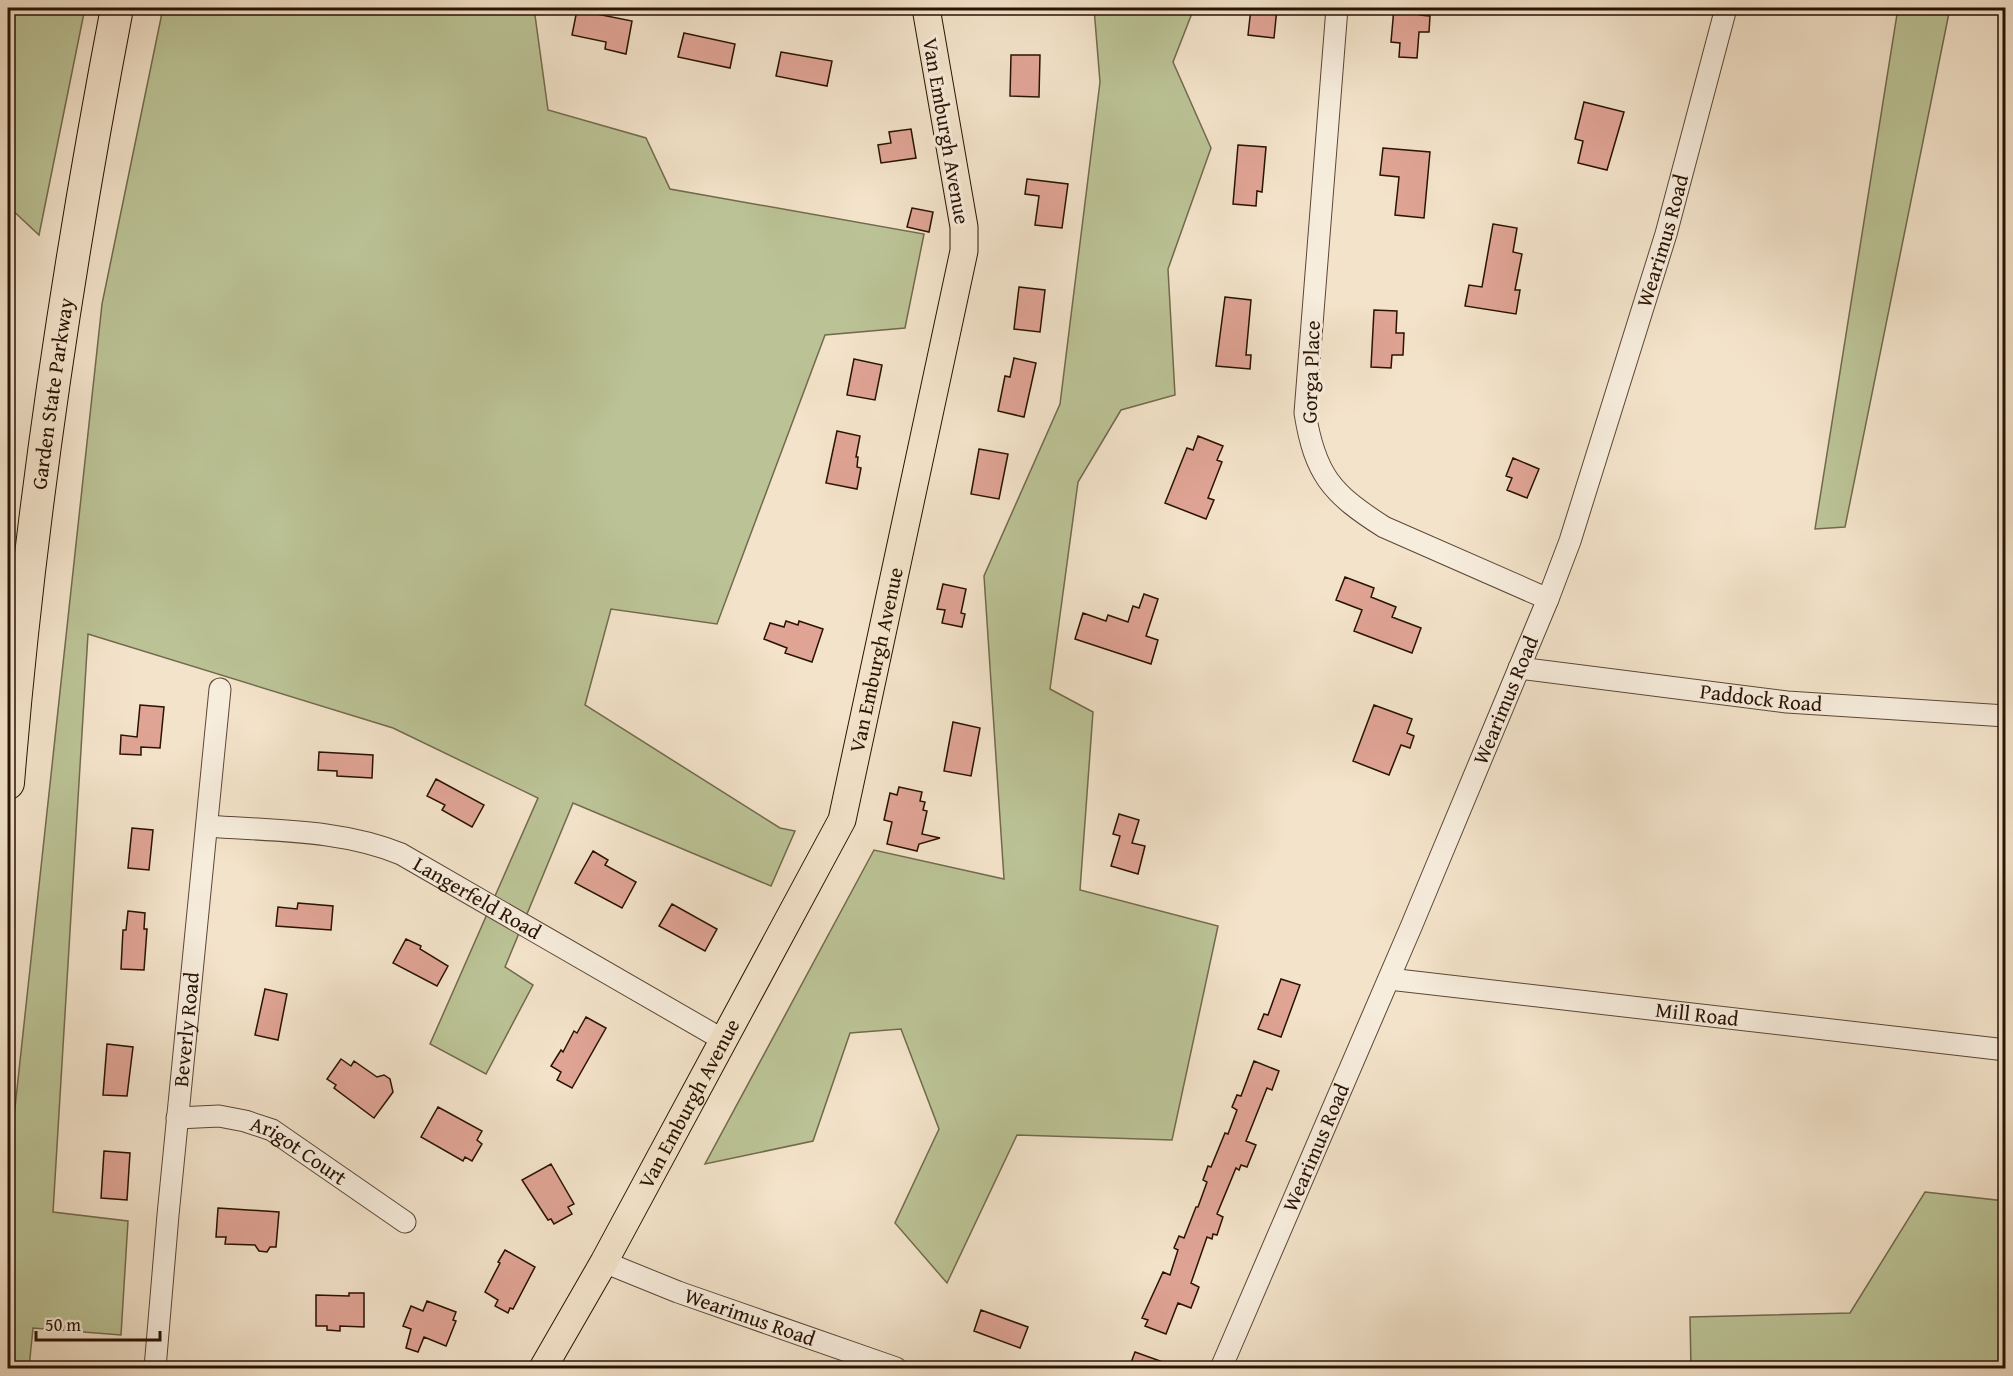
<svg xmlns="http://www.w3.org/2000/svg" width="2013" height="1376" viewBox="0 0 2013 1376" font-family="'Gentium Book Plus',serif">
<style>
.green{fill:#bbc396;stroke:#726a4c;stroke-width:1.5}
.building{fill:#e0a495;stroke:#291203;stroke-width:1.5}
.lines{fill:none;stroke-linecap:round;stroke-linejoin:round}
.minor-casing{stroke:#5c4635;stroke-width:23}
.major-casing{stroke:#291203;stroke-width:29}
.highway-casing{stroke:#291203;stroke-width:34}
.minor{stroke:#f7eddd;stroke-width:21}
.major{stroke:#f3e3ca;stroke-width:27}
.highway{stroke:#f3e3ca;stroke-width:32}
.labels{text-anchor:middle;stroke-width:6;stroke-linejoin:round;paint-order:stroke}
.street-label{font-size:21px;fill:#291203;stroke:#f7eddd}
</style>
<rect width="100%" height="100%" fill="#f3e3ca"/>
<filter id="stains"><feTurbulence type="fractalNoise" baseFrequency=".00333" numOctaves="4"/><feColorMatrix values="0 0 0 0 .2 0 0 0 0 .09 0 0 0 0 .02 0 0 0 .5 -.17"/></filter>
<radialGradient id="worn" r=".72"><stop offset=".6" stop-color="#630" stop-opacity="0"/><stop offset="1" stop-color="#630" stop-opacity=".3"/></radialGradient>
<!-- green -->
<path class="green" d="M8,8H85L39,235L8,206Z
M163,8H534L548,110L646,138L670,189L924,234L905,328L825,335L717,624L611,609L585,705L780,828L795,831L771,886L573,803L505,967L533,985L486,1074L430,1044L538,798L393,728L88,634L53,1212L128,1221L121,1335L33,1328L29,1368H8V1172L102,304Z
M1094,8H1194L1173,62L1211,148L1168,269L1175,395L1121,410L1078,482L1050,689L1093,712L1080,890L1218,926L1172,1140L1017,1135L947,1283L895,1223L939,1129L901,1029L850,1033L813,1141L705,1164L874,850L1004,879L984,576L1060,404L1100,82Z
M1898,8H1950L1845,527L1815,529Z
M1925,1192L2005,1201V1368H1691L1690,1317L1850,1313Z"/>
<!-- building -->
<path class="building" d="M1251,8H1277L1274,38L1248,35Z
M1394,8H1421L1420,15L1430,16L1429,32H1419L1417,58L1399,57L1400,43L1391,42Z
M577,10L632,21L626,54L605,49L606,42L572,35Z
M684,33L735,44L730,68L678,57Z
M781,52L832,61L827,86L776,76Z
M1011,55H1040L1039,97L1010,96Z
M1584,102L1624,112L1607,170L1578,163L1583,141L1575,139Z
M911,129L916,158L881,163L878,145L891,143L889,132Z
M1238,145L1266,147L1262,192L1257,191L1256,206L1233,204Z
M1383,148L1430,152L1424,218L1395,215L1399,177L1380,175Z
M1027,179L1068,184L1062,228L1035,225L1039,196L1025,194Z
M912,208L933,212L929,232L907,227Z
M1493,224L1517,228L1513,252L1522,254L1515,290H1520L1516,314L1465,306L1469,285L1482,287Z
M1019,287L1045,290L1040,332L1014,329Z
M1225,297L1251,300L1246,355H1251L1250,369L1216,366Z
M1374,310L1397,311L1396,333H1404L1403,355H1392L1391,368L1371,367Z
M1014,358L1036,363L1024,417L998,411L1005,376L1010,377Z
M854,359L882,365L875,400L847,395Z
M837,431L860,436L856,457H858L857,467L861,468L857,489L826,483Z
M1198,436L1223,446L1217,460L1222,462L1208,498L1214,500L1206,519L1165,503L1187,448L1193,450Z
M979,449L1008,454L999,499L971,494Z
M1513,458L1539,469L1527,498L1507,490L1512,478L1506,476Z
M1345,577L1374,588L1371,597L1396,607L1392,617L1421,628L1412,653L1354,631L1362,610L1336,600Z
M943,584L966,589L961,613L965,614L962,627L942,623L945,610L937,609Z
M1144,594L1158,599L1146,636L1158,640L1151,664L1075,639L1083,613L1106,621L1108,615L1128,622L1133,606L1139,608Z
M786,621L798,625L799,621L823,629L812,662L785,653L787,648L764,639L770,623L784,627Z
M140,705L164,707L160,748L141,747V755L120,754L121,735L137,737Z
M1374,705L1412,719L1407,733L1414,736L1410,748L1401,745L1389,775L1353,761Z
M953,722L980,728L971,776L944,771Z
M319,752L373,755L372,778L337,776V771L318,770Z
M436,779L484,805L472,827L442,810L445,805L427,796Z
M899,787L922,792L920,801L925,802L923,810L927,811L922,834L940,838L919,844L917,851L887,844L892,822L884,820L890,793L897,795Z
M1119,814L1139,820L1132,843L1145,846L1138,874L1111,866L1120,836L1113,834Z
M132,828L153,830L149,870L128,868Z
M593,851L608,860L605,865L636,882L622,908L575,883Z
M298,903L333,906L331,930L276,926L278,907L297,909Z
M672,904L717,929L705,951L659,926Z
M128,911L145,913L144,929H147L144,970L121,969L123,930H126Z
M406,939L421,946L420,949L448,966L437,986L393,963Z
M1281,979L1300,985L1281,1037L1258,1029L1264,1014L1268,1015Z
M265,989L287,994L278,1040L255,1035Z
M586,1017L606,1028L572,1088L557,1080L561,1072L551,1066L561,1050L563,1052L574,1031L577,1033Z
M107,1044L133,1047L127,1096L103,1095Z
M341,1059L351,1066L354,1061L377,1077L384,1075L390,1079L393,1092L374,1118L334,1088L336,1085L327,1079Z
M1254,1061L1279,1071L1272,1090L1267,1088L1246,1141L1256,1145L1247,1167L1241,1165L1239,1170L1236,1168L1217,1214L1223,1217L1217,1235L1213,1234L1212,1239L1207,1237L1191,1283L1199,1287L1191,1308L1178,1303L1166,1334L1145,1326L1148,1320L1142,1318L1163,1272L1170,1275L1178,1250L1174,1248L1179,1236L1184,1238L1196,1207H1198L1207,1182L1203,1180L1208,1166L1211,1167L1225,1133L1228,1134L1237,1110L1232,1107L1237,1095L1241,1096Z
M438,1107L482,1131L477,1140L482,1144L472,1161L465,1157L463,1161L421,1137Z
M104,1151L130,1153L127,1200L101,1198Z
M551,1164L574,1204L568,1207L572,1214L554,1224L551,1219L548,1220L522,1180Z
M218,1208L279,1212L276,1247H270L267,1252L259,1251L255,1245L225,1244L226,1237H216Z
M505,1250L535,1267L513,1309L510,1308L508,1313L495,1306L498,1300L485,1292L500,1263L498,1262Z
M349,1293H364V1327L340,1326V1331L327,1330V1326H316V1295L349,1296Z
M427,1301L456,1312L453,1320L456,1321L446,1346L424,1337L418,1352L406,1348L411,1329L403,1326L411,1306L423,1311Z
M981,1310L1028,1327L1020,1348L974,1331Z
M1135,1352L1177,1367V1368H1129Z"/>
<g class="lines">
<defs>
<g id="minor">
<path d="M1337,8L1305,413C1315,475 1332,494 1384,527L1548,599"/>
<path id="s1" d="M1519,668L1787,702L2006,716"/>
<path id="s2" d="M207,826C272,831 340,829 401,854L725,1041"/>
<path id="s3" d="M1389,979L2006,1050"/>
<path id="s4" d="M177,1118L219,1116L245,1121L272,1130L405,1222"/>
<path id="s5" d="M604,1262L678,1292L896,1368"/>
<path id="s6" d="M155,1368L168,1215L220,689"/>
<path id="s7" d="M1221,1368L1411,927L1548,599L1570,541L1666,234L1726,8"/>
</g>
<g id="major">
<path id="s8" d="M543,1368L604,1262L842,820L964,251V227L926,8"/>
</g>
<g id="highway">
<path id="s9" d="M8,783C29,523 68,264 117,8"/>
</g>
</defs>
<!-- minor casing -->
<use href="#minor" class="minor-casing"/>
<!-- major casing -->
<use href="#major" class="major-casing"/>
<!-- highway casing -->
<use href="#highway" class="highway-casing"/>
<!-- minor -->
<use href="#minor" class="minor"/>
<!-- major -->
<use href="#major" class="major"/>
<!-- highway -->
<use href="#highway" class="highway"/>
</g>
<g class="labels">
<!-- street labels -->
<g class="street-label">
<text transform="translate(946 131) rotate(80)" y="7">Van Emburgh Avenue</text>
<text dy="7" stroke="none"><textPath href="#s7" startOffset="1212">Wearimus Road</textPath></text>
<text transform="translate(1311 372) rotate(-88)" y="7">Gorga Place</text>
<text dy="7" stroke="none"><textPath href="#s9" startOffset="392">Garden State Parkway</textPath></text>
<text dy="7" stroke="none"><textPath href="#s8" startOffset="788">Van Emburgh Avenue</textPath></text>
<text dy="7" stroke="none"><textPath href="#s1" startOffset="244">Paddock Road</textPath></text>
<text dy="7" stroke="none"><textPath href="#s7" startOffset="726">Wearimus Road</textPath></text>
<text dy="7" stroke="none"><textPath href="#s2" startOffset="285">Langerfeld Road</textPath></text>
<text dy="7" stroke="none"><textPath href="#s3" startOffset="310">Mill Road</textPath></text>
<text dy="7" stroke="none"><textPath href="#s6" startOffset="340">Beverly Road</textPath></text>
<text dy="7" stroke="none"><textPath href="#s8" startOffset="302">Van Emburgh Avenue</textPath></text>
<text dy="7" stroke="none"><textPath href="#s7" startOffset="240">Wearimus Road</textPath></text>
<text dy="7" stroke="none"><textPath href="#s4" startOffset="130">Arigot Court</textPath></text>
<text dy="7" stroke="none"><textPath href="#s5" startOffset="156">Wearimus Road</textPath></text>
</g>
</g>
<!-- margin -->
<rect width="2013" height="1376" fill="none" stroke="#f3e3ca" stroke-width="30"/>
<rect x="9" y="9" width="1995" height="1358" fill="none" stroke="#291203" stroke-width="3"/>
<rect x="15" y="15" width="1983" height="1346" fill="none" stroke="#291203" stroke-width="1.5"/>
<!-- scale -->
<path d="M36 1331v9h124v-9" fill="none" stroke="#291203" stroke-width="3"/>
<text x="45" y="1331" font-size="18" fill="#291203" stroke="#f7eddd" stroke-width="4.5" paint-order="stroke">50 m</text>
<rect width="100%" height="100%" filter="url(#stains)"/>
<rect width="100%" height="100%" fill="url(#worn)"/>
</svg>
